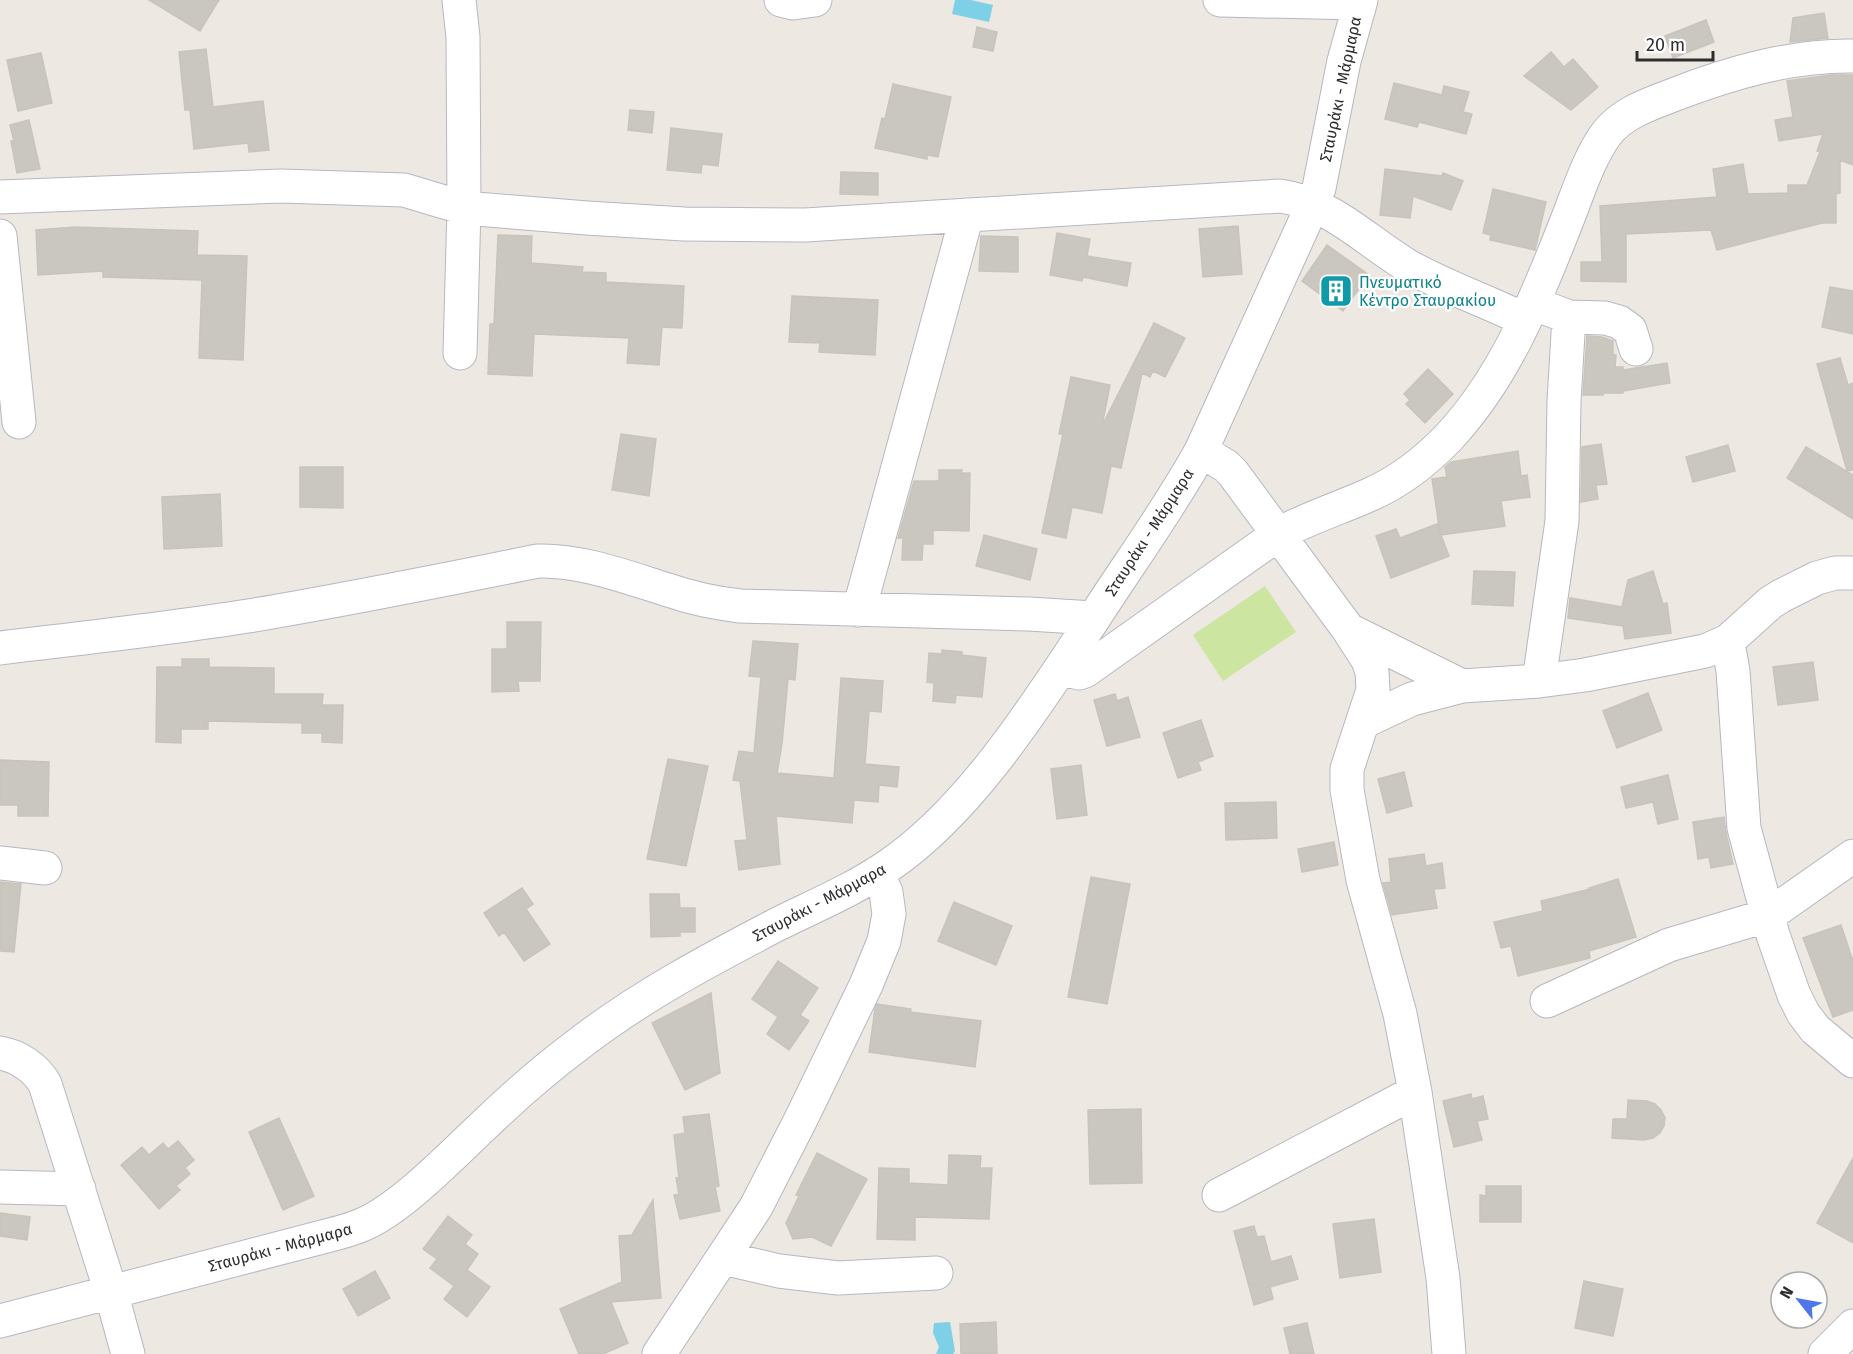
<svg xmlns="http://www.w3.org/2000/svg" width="1853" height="1354" viewBox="0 0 1853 1354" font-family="'Fira Sans',sans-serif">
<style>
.pitch{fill:#cce5a0}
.water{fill:#7ed0e6}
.building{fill:#cac6c0;stroke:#c9c4bb;stroke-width:1.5}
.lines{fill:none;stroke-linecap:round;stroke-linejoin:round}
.minor-casing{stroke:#b5b8c0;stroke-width:35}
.minor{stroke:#fff;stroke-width:33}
.labels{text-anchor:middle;stroke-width:4.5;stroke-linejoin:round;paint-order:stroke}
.street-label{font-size:16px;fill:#2e2e2e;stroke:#fff}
.culture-label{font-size:16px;fill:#0d838f;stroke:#fff;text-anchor:start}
</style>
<rect width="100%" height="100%" fill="#eee8e2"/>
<!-- pitch -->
<path class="pitch" d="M1265,586L1296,632L1223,681L1193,635Z"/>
<!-- water -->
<path class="water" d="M955,0H971L993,5L989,22L952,14Z
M950,1322L955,1351L953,1354H936L939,1347L933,1333L934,1323Z"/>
<!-- building -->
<path class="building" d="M149,0H219L200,31Z
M1824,13L1828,38L1790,42L1793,18Z
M1706,20L1714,42L1673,58L1665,36Z
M977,27L997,32L993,51L973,47Z
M206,49L213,107L263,101L269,150L249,152L248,143L194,149L190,110H185L179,52Z
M1551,52L1564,67L1573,59L1598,87L1571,110L1524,76Z
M41,53L52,103L18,111L7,60Z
M1831,75H1853V165L1840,160V193L1836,194V223H1822L1717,250L1711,230L1626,234V282L1581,281V262H1602L1600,206L1717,197L1713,169L1743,164L1748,194L1788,193V185H1807L1820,152L1817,151L1823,134L1779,141L1775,120L1793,117L1787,81Z
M1394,83L1442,95L1444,86L1469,92L1463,112L1472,114L1466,134L1419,122L1417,127L1385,119Z
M893,84L951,97L938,157L927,155V159L875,148L882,118L885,119Z
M630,110L654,112L652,133L628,130Z
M29,120L40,169L17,173L11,141H14L10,125Z
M671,128L722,134L718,166L702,164L701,173L667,170Z
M1385,169L1442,176L1443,173L1463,181L1451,210L1413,196L1410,218L1380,215Z
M841,172L878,173V195L840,194Z
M1493,189L1546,202L1535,250L1490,240L1491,235L1483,233Z
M1238,226L1242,274L1203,277L1199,229Z
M75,227L198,231L197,255L247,256L243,360L199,358L202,280L103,277V271L38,275L36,230Z
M1057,233L1090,239L1087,256L1131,263L1127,286L1083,277L1082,281L1050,275Z
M498,235L532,236L531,263L583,267L582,272L606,273V282L684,286L682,328L662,327L659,365L627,363L629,338L534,334L532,376L488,374L490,324H494Z
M981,236L1018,237V272L979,271Z
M1327,245L1369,275L1343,311L1302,281Z
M1830,287L1853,291V334L1822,327Z
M792,296L878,300L875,355L819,352L820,343L789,342Z
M1154,323L1185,338L1165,377L1153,371L1150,377L1142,373L1121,468L1111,466L1102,513L1072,507L1066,538L1042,533L1063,434H1059L1071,377L1110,385L1102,426Z
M1587,336L1602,337L1613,341V355H1616L1615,367H1623V370L1667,363L1670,383L1623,391V393H1603V395H1583Z
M1840,358L1848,385L1853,383V470L1847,471L1817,364Z
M1428,369L1453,394L1425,423L1406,404L1410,400L1404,394Z
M621,434L656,439L649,496L612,490Z
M1601,444L1607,484L1596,485L1598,499L1581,502L1582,447Z
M1728,445L1735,471L1693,482L1686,457Z
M1806,447L1853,475V519L1787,478Z
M1518,451L1521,476L1527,475L1530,497L1501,501L1505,526L1441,535L1449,556L1391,578L1376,536L1396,529L1400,538L1437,524L1440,533L1432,479L1447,477L1445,467L1451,462Z
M300,467H343V508L300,507Z
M939,470H962L961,473H970L969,531L933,530V544H923L922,560H902L903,538H898L914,481H939Z
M220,494L222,546L164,549L162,497Z
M984,535L1037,549L1030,580L976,566Z
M1474,571L1515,572L1513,606L1472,604Z
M1653,571L1663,604L1667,603L1671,633L1625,639L1623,626L1568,618L1570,598L1622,607L1628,580Z
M507,622H541L540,681H518L519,691L492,692V649H507Z
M753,641L798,644L795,680L788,679L782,744L777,773L834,778L841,678L883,681L881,712L869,711L865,764L899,767L897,787L879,785L878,802L854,800L852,823L776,816L780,864L739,870L735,841L747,840L740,781L733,780L739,751L754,753L761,677L749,676Z
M942,650L962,652V655L986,658L982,697L956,695L955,703L933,701L934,683L927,682L929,653L942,654Z
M182,659H209V667L274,668V694H323L322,705H343L342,743L322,742V733H302V723L208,721V729H181V743L156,742L157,667H182Z
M1813,662L1818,700L1778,705L1773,667Z
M1648,693L1662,730L1617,748L1603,711Z
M1115,694L1117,701L1128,697L1140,737L1107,746L1094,700Z
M1201,720L1213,756L1198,762L1201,770L1178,778L1163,733Z
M668,759L708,766L686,866L647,859Z
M0,760L49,762L48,816H18V805H0Z
M1081,765L1087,815L1057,819L1051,769Z
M1404,772L1412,806L1387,813L1378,779Z
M1668,775L1678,819L1658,824L1653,802L1626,808L1621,787Z
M1276,802L1277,838L1226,840L1225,803Z
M1724,817L1726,833L1733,864L1711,868L1709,857L1698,859L1693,822Z
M1334,842L1338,865L1302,872L1298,849Z
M1424,854L1426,866L1442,863L1445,888L1434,889L1437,908L1392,915L1383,883L1391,882L1389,859Z
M1091,877L1130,884L1107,1004L1068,997Z
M1618,879L1636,937L1589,951L1590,958L1518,976L1511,946L1501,948L1494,922L1543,911L1541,901L1590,889L1589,888Z
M0,882L21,884L14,952L0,951Z
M522,888L533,904L526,909L550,944L524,961L504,932L499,936L484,913Z
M650,894H679L680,908H695V932H680V936L651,937Z
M954,902L1012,926L996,965L938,941Z
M1841,925L1853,961V1010L1833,1017L1803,938Z
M778,961L818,988L800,1015L809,1021L789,1050L767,1034L778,1017L752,999Z
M711,993L720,1073L685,1090L652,1023Z
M877,1004L911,1009L910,1012L981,1021L975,1067L869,1052L875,1009Z
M1471,1094L1472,1099L1483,1096L1488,1119L1477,1121L1482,1140L1454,1147L1443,1101Z
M1628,1100L1647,1101L1655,1104L1661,1110L1665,1118L1664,1126L1660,1133L1653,1138L1644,1140L1612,1138L1613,1119H1627Z
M1141,1109L1142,1183L1090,1184L1088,1110Z
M709,1114L719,1186L715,1187L720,1211L680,1219L674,1195L679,1194L676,1178H679L674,1135L685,1133L683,1117Z
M279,1118L314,1196L283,1210L249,1132Z
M178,1141L194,1160L185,1168L190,1174L176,1186L180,1190L159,1209L121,1165L142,1147L149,1155L163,1143L168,1149Z
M817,1153L867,1179L831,1246L812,1237L793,1239L786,1223L799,1196L796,1195Z
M949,1155L981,1156L980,1168H992L989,1219L915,1217V1240L877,1239L879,1168L909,1169V1183L948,1185Z
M1853,1158V1243L1817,1223Z
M1486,1186H1521V1222H1480V1195L1486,1196Z
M653,1200L661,1298L611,1302L628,1343L603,1354H579L560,1309L622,1282L619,1236L632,1235Z
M0,1213L30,1217L27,1240L0,1236Z
M448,1216L472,1235L465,1244L478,1254L467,1270L490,1287L467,1317L444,1299L454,1286L430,1268L437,1259L423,1249Z
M1374,1219L1381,1272L1340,1278L1333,1224Z
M1254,1226L1257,1237L1264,1236L1271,1262L1291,1256L1298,1279L1270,1287L1273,1299L1254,1305L1234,1231Z
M375,1271L390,1298L358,1316L343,1289Z
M1584,1281L1623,1289L1613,1336L1575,1328Z
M996,1322L997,1354H961L960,1324Z
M1307,1323L1314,1354H1290L1284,1328Z"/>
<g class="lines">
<defs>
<path id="minor" d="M459,0L463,37L464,208L460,353
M781,0L793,3L815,0
M1220,0L1359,3
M0,197L281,186L404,190L464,208L587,218L684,224L805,225L1280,196C1331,203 1365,240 1408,266C1445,287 1487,301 1525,320
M0,236L19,422
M1548,309L1569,317L1605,318L1619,322L1630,330L1636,349
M1201,451L1226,466L1233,473L1348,629L1368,660L1372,672L1373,690L1347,769V790L1363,880L1400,1014L1415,1092L1443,1278L1449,1354
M859,610L967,215
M1349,630L1462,686L1539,681L1585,675L1705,651L1728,641L1770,603L1781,596L1817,578L1835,573H1853
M1724,644L1730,654L1733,671L1744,828L1773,935L1794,995L1803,1013L1815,1029L1853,1061
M0,648C83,638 166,629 248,616C345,600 442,580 538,561C582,560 626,577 668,590C691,598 715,603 740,606L1029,614L1093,618
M1061,668L1079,673L1085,671L1277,535C1307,518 1338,509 1369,495C1399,482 1426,461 1449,437C1504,378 1535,302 1564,228C1576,199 1588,158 1607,133C1624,112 1648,105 1673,95C1730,73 1791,55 1853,56
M1539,681L1562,521L1564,401L1569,317
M1363,722L1412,699L1462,686
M0,863L45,868
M1547,1001L1669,945L1769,915L1853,856
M0,1053C18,1056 36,1068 45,1084L111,1292L128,1354
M0,1187L79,1189
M1219,1195L1415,1092
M723,1258L779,1271L838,1278L936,1273
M0,1321L330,1235C342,1232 353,1229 364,1224C402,1207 449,1158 480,1129C512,1098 545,1069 580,1043C641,996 709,960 776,925C814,906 853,890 888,866C971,810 1039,701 1094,618C1130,562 1169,509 1201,451L1313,204L1319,188L1344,61L1361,0
M659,1354L756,1207L801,1119L866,985L884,941L889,914L886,892L877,873
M1825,1354L1853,1326"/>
</defs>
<!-- minor casing -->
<use href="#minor" class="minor-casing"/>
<!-- minor -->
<use href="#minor" class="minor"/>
</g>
<!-- icons -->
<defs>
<symbol id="building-square" viewBox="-11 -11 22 22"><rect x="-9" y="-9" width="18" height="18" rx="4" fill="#0f9aa8" stroke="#fff"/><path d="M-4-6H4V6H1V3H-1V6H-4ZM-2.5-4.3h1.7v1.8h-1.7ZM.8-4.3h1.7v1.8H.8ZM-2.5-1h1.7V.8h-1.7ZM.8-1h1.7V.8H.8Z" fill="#fff"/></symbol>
</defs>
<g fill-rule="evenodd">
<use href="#building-square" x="1317" y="272" width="38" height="38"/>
</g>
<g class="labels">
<!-- street labels -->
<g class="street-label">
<text transform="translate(1340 89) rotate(-78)" y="6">Σταυράκι - Μάρμαρα</text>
<text transform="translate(1149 532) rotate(-57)" y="6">Σταυράκι - Μάρμαρα</text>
<text transform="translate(819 902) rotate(-28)" y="6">Σταυράκι - Μάρμαρα</text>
<text transform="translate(280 1247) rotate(-15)" y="6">Σταυράκι - Μάρμαρα</text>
</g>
<!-- culture labels -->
<g class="culture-label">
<text x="1359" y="288">Πνευματικό<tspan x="1359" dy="18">Κέντρο Σταυρακίου</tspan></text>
</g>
</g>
<!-- north arrow -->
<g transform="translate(1799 1300) rotate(301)"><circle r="28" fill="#ffffff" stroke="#ababab" stroke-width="1.5"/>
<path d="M0-4.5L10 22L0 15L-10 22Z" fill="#5076ec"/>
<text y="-9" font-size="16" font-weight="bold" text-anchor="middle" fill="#2e2e2e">N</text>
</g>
<!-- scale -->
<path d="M1637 51v9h76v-9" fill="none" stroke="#2e2e2e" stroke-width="3"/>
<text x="1646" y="51" font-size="18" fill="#2e2e2e" stroke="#ffffff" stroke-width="4.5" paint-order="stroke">20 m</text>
</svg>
